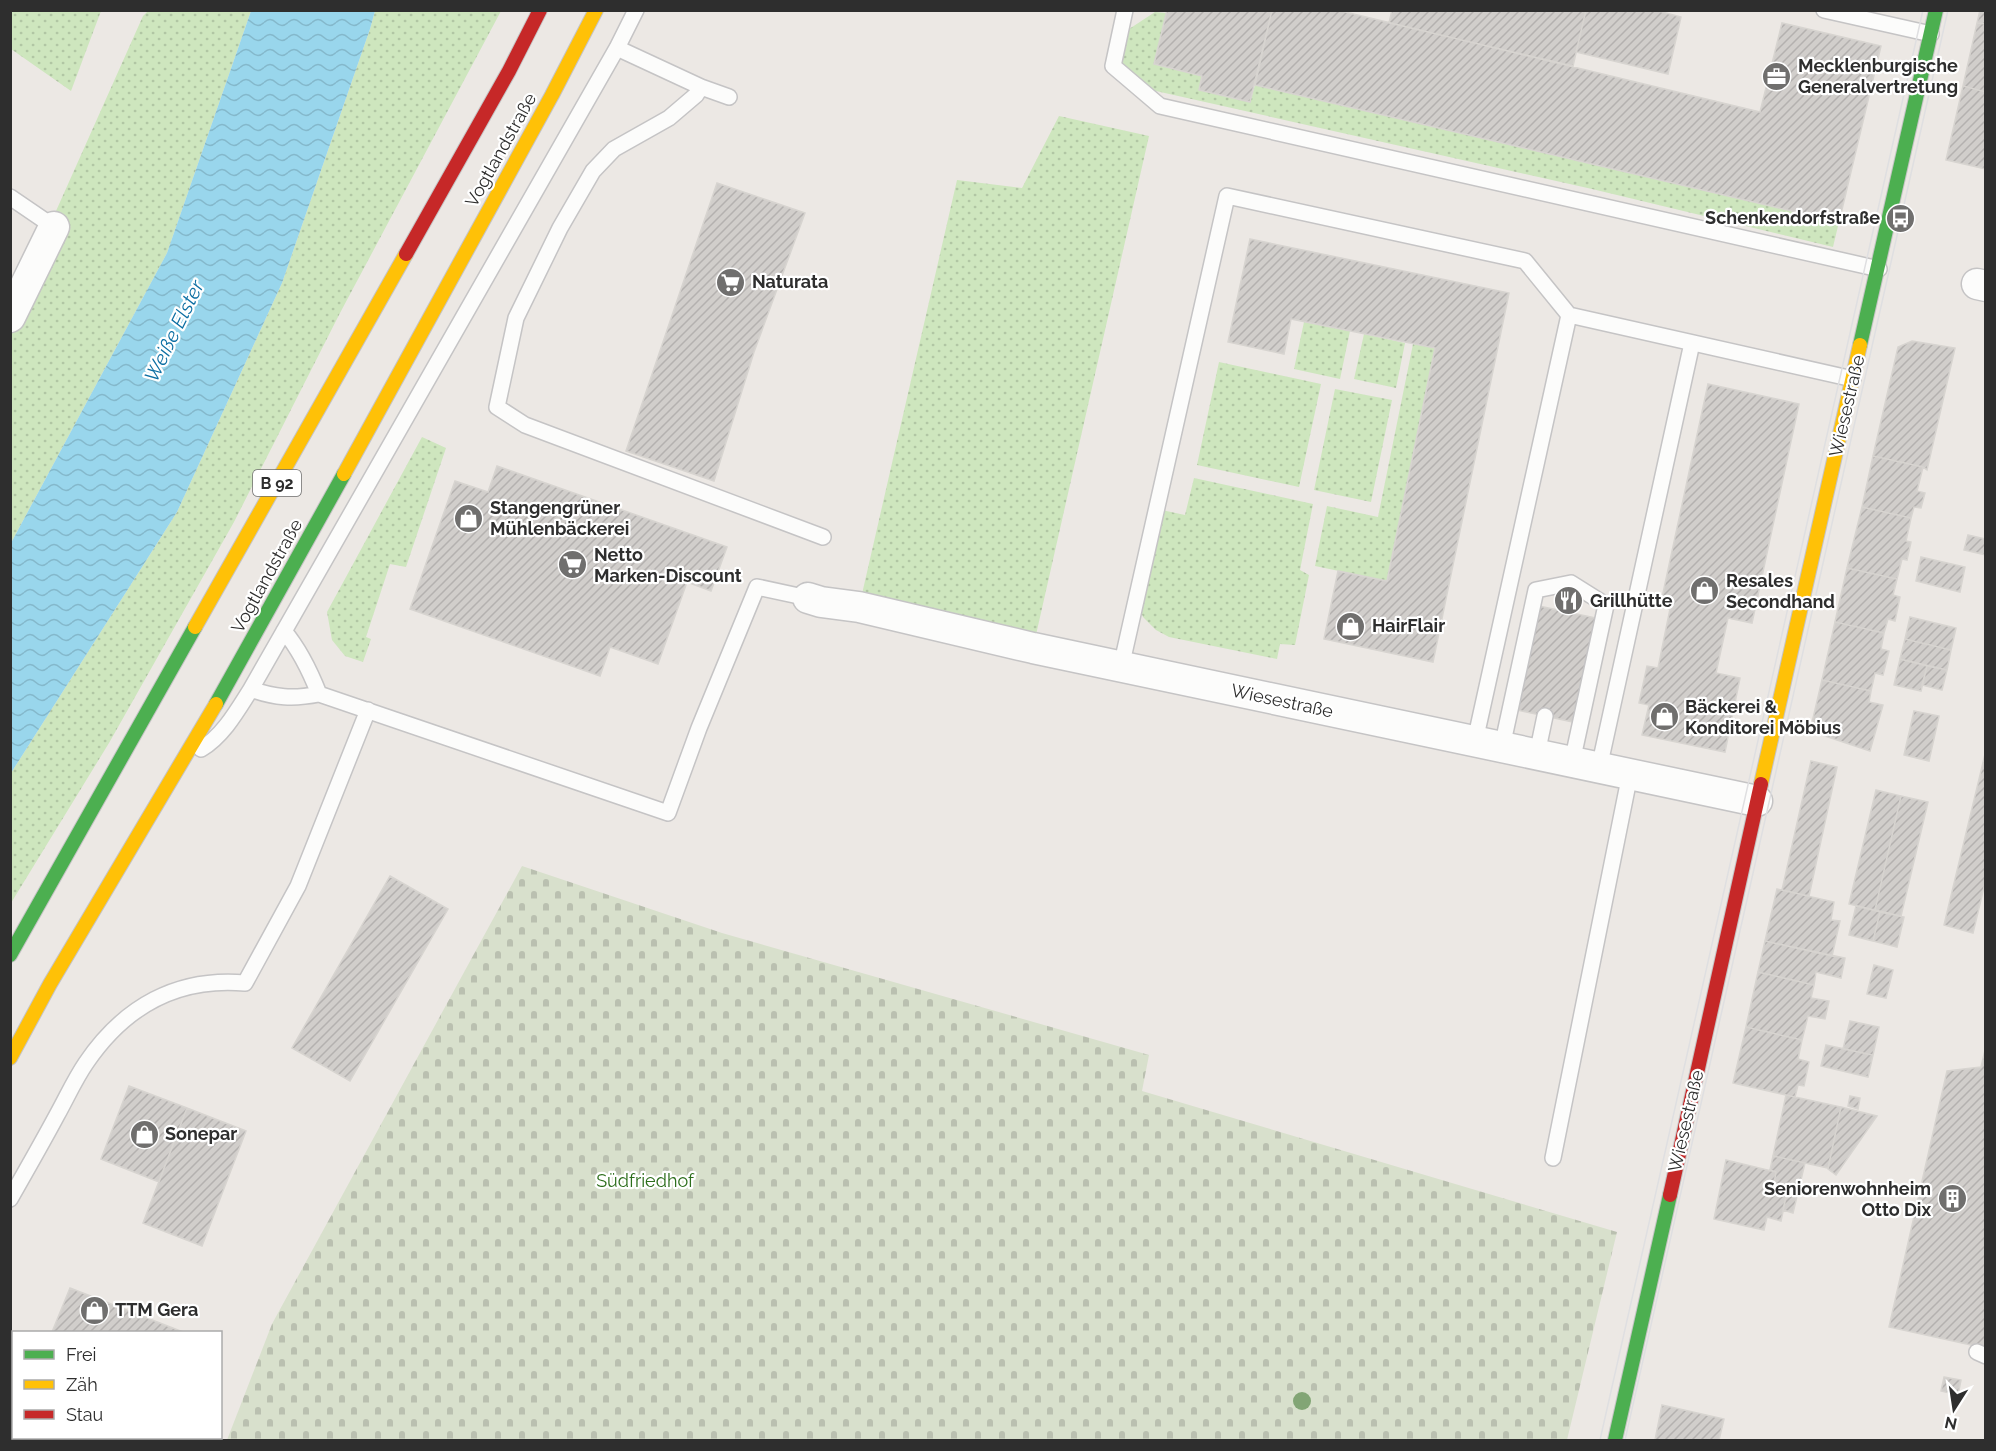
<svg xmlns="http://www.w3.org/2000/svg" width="1996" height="1451" viewBox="0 0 1996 1451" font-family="Raleway,sans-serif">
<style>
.grass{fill:url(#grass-dots)}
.cemetery{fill:url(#cemetery-stones)}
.water{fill:url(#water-waves)}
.building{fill:url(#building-hatch);stroke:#d7d4d0;stroke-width:1.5}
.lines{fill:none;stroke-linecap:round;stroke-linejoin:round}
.lane-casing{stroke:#c5c4c5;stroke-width:18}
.street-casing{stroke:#c5c4c5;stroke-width:33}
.fast-casing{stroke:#c5c4c5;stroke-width:16}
.slow-casing{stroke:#c5c4c5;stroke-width:16}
.jam-casing{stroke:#c5c4c5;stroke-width:16}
.lane{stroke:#fcfcfb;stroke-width:15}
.street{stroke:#fcfcfb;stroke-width:30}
.fast{stroke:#4caf50;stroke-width:14}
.slow{stroke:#ffc107;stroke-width:14}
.jam{stroke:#c62828;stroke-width:14}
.tram{stroke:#dfdfe1;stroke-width:1.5}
.tree{fill:#82a575}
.labels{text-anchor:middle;stroke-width:4.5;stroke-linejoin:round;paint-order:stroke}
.shield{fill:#fff;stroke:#6d6d6d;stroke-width:1.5}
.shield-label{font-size:16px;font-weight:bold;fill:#2e2e2e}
.poi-label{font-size:18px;font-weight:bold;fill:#2e2e2e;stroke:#fff;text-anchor:start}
.street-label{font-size:18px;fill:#2e2e2e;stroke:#fff}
.park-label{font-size:18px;fill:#2c6e1b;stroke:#fff}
.water-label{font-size:20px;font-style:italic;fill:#0d6fa3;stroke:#fff}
</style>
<defs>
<pattern id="grass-dots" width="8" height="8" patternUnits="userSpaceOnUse" patternTransform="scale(1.5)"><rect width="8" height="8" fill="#cee6be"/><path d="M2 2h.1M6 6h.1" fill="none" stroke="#b1c6a4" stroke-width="1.8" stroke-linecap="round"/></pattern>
<pattern id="cemetery-stones" width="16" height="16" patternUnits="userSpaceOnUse" patternTransform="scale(1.5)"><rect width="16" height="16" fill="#d8e0cc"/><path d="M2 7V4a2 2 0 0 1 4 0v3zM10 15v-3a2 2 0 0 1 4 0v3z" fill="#bac0b0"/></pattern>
<pattern id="water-waves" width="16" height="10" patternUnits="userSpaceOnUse" patternTransform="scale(1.5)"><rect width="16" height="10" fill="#99d6ec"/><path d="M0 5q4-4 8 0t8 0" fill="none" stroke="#84b8cb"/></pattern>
<pattern id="building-hatch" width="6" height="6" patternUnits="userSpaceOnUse" patternTransform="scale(1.5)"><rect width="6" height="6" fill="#d1cecb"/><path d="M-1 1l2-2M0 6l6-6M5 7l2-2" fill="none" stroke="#b4b1af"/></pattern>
</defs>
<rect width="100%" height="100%" fill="#ece8e4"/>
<!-- grass -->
<path class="grass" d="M11,10L101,11L71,91L11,49Z
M148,11H251L167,253L11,543V306L27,276L143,16Z
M375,11H501L340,313L234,522L109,743L11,903V773L177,512L282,283L370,29Z
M1155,12L1166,13L1154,64L1202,76L1200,90L1250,102L1255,85L1839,222L1833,247L1592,189L1138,87L1113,66L1120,35Z
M1059,116L1149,136L1033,648L859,607L957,180L1022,188Z
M1304,322L1350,331L1340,379L1294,369Z
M1364,334L1405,343L1396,388L1354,379Z
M1413,344L1435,348L1387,581L1315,566L1327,506L1378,517Z
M1219,362L1321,384L1299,487L1197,465Z
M1335,389L1392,400L1371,502L1314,490Z
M422,437L446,448L406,567L390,564L366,637L371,639L363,662L345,656L332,640L327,612Z
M1194,478L1313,504L1300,570L1309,575L1295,645L1280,644L1277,659L1169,637L1156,630L1143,617L1137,601L1157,509L1185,515Z"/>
<!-- cemetery -->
<path class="cemetery" d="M522,866L722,933L1149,1055L1142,1091L1617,1232L1567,1440H227L272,1324Z"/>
<!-- water -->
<path class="water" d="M251,11H375L370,29L282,283L177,512L11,773V543L167,253Z"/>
<!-- building -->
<path class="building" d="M1167,10H1272L1250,102L1199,90L1202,76L1154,64Z
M1272,10H1337L1760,112L1782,23L1881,46L1839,222L1255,85Z
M1392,10H1586L1573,66L1389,23Z
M1586,10H1655L1681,17L1668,74L1576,52Z
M1980,10H1986V24L1977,23Z
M1977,23L1986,24V92L1963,86Z
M1963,86L1986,92V169L1946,160Z
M717,183L805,213L754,352L714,481L626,451Z
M1250,239L1509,293L1433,662L1324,639L1338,571L1387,581L1435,348L1291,319L1284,354L1228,342Z
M1912,341L1955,348L1927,470L1923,467L1873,456L1898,347Z
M1708,384L1799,404L1752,623L1728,618L1716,673L1740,678L1725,752L1642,735L1649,705L1639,703L1647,666L1658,668L1670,609L1660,607Z
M1873,456L1923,467L1917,491L1925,493L1921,508L1914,507L1911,518L1862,507Z
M497,466L727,547L711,591L687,582L658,664L610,647L600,676L410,609L455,481L488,492Z
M1862,507L1911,518L1906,541L1911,542L1907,560L1902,559L1897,579L1847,568Z
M1968,535L1986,539V555L1964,550Z
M1921,557L1965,567L1960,592L1916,581Z
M1847,568L1897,579L1893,595L1900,597L1895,621L1888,619L1884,633L1835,622Z
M1539,606L1596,618L1573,722L1517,710Z
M1910,617L1956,628L1951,650L1905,639Z
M1835,622L1884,633L1881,649L1889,651L1883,675L1875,673L1871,691L1822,680Z
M1905,639L1951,650L1947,670L1900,659Z
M1900,659L1927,666L1921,691L1894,685Z
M1927,666L1947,670L1942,690L1922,685Z
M1822,680L1871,691L1869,702L1883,705L1870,751L1810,731Z
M1914,711L1939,716L1929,761L1904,755Z
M1986,750V879L1973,933L1944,925Z
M1811,761L1837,767L1809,896L1782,890Z
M1876,790L1901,796L1875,910L1849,904Z
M1901,796L1928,802L1901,916L1875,910Z
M390,876L448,909L350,1081L292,1048Z
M1777,889L1834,902L1831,920L1840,921L1832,956L1765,941Z
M1856,906L1880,912L1873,941L1849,935Z
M1880,912L1904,917L1897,947L1873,941Z
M1765,941L1845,958L1841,978L1816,972L1814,985L1758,972Z
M1874,965L1893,970L1886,998L1867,994Z
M1758,972L1814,985L1811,998L1829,1001L1825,1019L1808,1016L1802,1040L1746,1027Z
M1850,1021L1879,1027L1873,1055L1843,1049Z
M1746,1027L1802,1040L1798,1059L1809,1062L1804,1086L1798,1085L1795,1097L1733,1083Z
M1826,1045L1873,1055L1868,1077L1821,1066Z
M1986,1046L1985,1348L1889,1327L1947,1071L1981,1067Z
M129,1086L187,1108L159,1182L101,1159Z
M1786,1095L1841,1107L1828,1168L1773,1156Z
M1850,1096L1860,1098L1858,1109L1848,1106Z
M1841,1107L1877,1116L1836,1175L1828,1169Z
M187,1108L246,1131L202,1246L143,1223Z
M1773,1156L1805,1163L1793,1213L1783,1210L1788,1187L1774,1184L1776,1172L1770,1170Z
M1726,1160L1776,1172L1774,1184L1788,1187L1781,1221L1767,1217L1764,1230L1714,1219Z
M70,1288L183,1332H52Z
M1944,1377L1961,1380L1958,1395L1941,1391Z
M1662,1405L1724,1419L1719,1440H1655Z
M14,1431V1438H181L179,1440H10Z"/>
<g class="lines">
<defs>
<path id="lane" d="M1125,10L1113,66L1160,106L1879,269
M1824,10L1931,34
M617,48L701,87L696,95L669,118L614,149L593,171L560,228L516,318L497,407L525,425L823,537
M701,87L729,97
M10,197L54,227
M284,631C300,650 310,671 319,694
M1121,667L1227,196L1525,261L1569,315
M251,689L617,48L636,10
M1475,741L1569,315L1853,379
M1502,747L1536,590L1571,583L1606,605L1572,762
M201,749C223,736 237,711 251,689C274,698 294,699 319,694L668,813L699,728L757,587L808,598
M1537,754L1545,716
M1599,768L1692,343
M1553,1158L1630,774
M10,1199C26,1171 42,1143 57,1115C67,1097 75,1079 86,1063C124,1007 177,977 245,983L298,886L368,710
M1977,1352L1986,1356"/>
<path id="street" d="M1977,284L1986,286
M10,317L54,227
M808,598L821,602L859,607L1033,648L1757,801"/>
<path id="fast" d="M1860,345L1936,10
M216,704L344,474
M10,955L195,627
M1615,1440L1670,1195"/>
<path id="slow" d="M344,474L552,95L596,10
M195,627L406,254
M1761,784L1860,345
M10,1058L50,984L216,704"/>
<path id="jam" d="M406,254L509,71L540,10
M1670,1195L1761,784"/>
</defs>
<!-- lane casing -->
<use href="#lane" class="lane-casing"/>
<!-- street casing -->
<use href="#street" class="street-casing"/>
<!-- fast casing -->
<use href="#fast" class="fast-casing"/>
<!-- slow casing -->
<use href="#slow" class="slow-casing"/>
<!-- jam casing -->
<use href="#jam" class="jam-casing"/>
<!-- lane -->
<use href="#lane" class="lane"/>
<!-- street -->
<use href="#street" class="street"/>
<!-- fast -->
<use href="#fast" class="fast"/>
<!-- slow -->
<use href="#slow" class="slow"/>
<!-- jam -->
<use href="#jam" class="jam"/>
<!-- tram -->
<path class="tram" d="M1600,1440C1704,963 1818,488 1923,10
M1625,1440L1948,10"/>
</g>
<!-- trees -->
<circle class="tree" cx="1302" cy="1401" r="9"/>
<!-- icons -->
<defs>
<symbol id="office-disc" viewBox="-11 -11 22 22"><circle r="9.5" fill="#706f6e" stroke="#fff"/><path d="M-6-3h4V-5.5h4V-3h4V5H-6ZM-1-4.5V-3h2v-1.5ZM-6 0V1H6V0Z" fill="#fff"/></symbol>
<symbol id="bus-disc" viewBox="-11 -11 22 22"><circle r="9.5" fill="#706f6e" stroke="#fff"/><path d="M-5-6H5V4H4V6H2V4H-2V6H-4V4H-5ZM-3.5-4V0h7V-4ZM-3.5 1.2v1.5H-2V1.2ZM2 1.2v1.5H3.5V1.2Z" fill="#fff"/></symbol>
<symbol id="supermarket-disc" viewBox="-11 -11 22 22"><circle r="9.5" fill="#706f6e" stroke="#fff"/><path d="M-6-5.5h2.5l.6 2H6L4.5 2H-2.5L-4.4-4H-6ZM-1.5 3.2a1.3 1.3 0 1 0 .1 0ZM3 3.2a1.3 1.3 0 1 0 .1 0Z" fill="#fff"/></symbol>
<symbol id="shop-disc" viewBox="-11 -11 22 22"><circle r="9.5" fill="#706f6e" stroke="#fff"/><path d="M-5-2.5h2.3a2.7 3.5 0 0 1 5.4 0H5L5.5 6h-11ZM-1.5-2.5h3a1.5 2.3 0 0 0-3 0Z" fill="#fff"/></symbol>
<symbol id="restaurant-disc" viewBox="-11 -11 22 22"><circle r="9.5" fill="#706f6e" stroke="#fff"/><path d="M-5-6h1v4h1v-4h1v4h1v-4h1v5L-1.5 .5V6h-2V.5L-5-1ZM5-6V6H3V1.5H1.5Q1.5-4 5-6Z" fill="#fff"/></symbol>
<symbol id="building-disc" viewBox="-11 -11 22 22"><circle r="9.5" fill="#706f6e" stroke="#fff"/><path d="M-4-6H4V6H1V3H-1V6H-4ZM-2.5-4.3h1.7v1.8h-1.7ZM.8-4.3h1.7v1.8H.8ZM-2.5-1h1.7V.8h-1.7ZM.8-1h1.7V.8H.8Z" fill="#fff"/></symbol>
</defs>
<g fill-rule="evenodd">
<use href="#office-disc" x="1760" y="60" width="33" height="33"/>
<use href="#bus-disc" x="1884" y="202" width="33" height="33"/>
<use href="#supermarket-disc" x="714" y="266" width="33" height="33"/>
<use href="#shop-disc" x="452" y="502" width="33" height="33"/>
<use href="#supermarket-disc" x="556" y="548" width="33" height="33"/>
<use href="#shop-disc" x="1688" y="574" width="33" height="33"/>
<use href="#restaurant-disc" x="1552" y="584" width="33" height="33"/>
<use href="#shop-disc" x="1334" y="610" width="33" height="33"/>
<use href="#shop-disc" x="1648" y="700" width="33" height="33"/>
<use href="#shop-disc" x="128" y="1118" width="33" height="33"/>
<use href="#building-disc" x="1936" y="1182" width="33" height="33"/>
<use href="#shop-disc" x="78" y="1294" width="33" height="33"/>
</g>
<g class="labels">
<!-- shield labels -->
<rect class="shield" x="253" y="470" width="48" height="26" rx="4.5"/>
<g class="shield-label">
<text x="277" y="489">B 92</text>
</g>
<!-- poi labels -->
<g class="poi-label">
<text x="1798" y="72">Mecklenburgische<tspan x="1798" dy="21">Generalvertretung</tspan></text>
<text x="1880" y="224" text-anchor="end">Schenkendorfstraße</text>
<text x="752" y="288">Naturata</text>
<text x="490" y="514">Stangengrüner<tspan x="490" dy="21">Mühlenbäckerei</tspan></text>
<text x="594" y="561">Netto<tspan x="594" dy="21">Marken-Discount</tspan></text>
<text x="1726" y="587">Resales<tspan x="1726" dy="21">Secondhand</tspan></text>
<text x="1590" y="607">Grillhütte</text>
<text x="1372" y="632">HairFlair</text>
<text x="1685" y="713">Bäckerei &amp;<tspan x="1685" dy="21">Konditorei Möbius</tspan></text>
<text x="165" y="1140">Sonepar</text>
<text x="1931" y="1195" text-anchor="end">Seniorenwohnheim<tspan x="1931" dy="21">Otto Dix</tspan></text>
<text x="115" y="1316">TTM Gera</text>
</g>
<!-- street labels -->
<g class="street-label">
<text transform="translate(501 150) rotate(-61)" y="6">Vogtlandstraße</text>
<text transform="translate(1847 406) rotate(-77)" y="6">Wiesestraße</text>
<text transform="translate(267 576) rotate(-61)" y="6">Vogtlandstraße</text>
<text transform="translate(1282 701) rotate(12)" y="6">Wiesestraße</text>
<text transform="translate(1686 1121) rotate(-77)" y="6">Wiesestraße</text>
</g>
<!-- park labels -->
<g class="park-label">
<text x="645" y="1187">Südfriedhof</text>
</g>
<!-- water labels -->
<g class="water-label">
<text transform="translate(174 331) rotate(-64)" y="7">Weiße Elster</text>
</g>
</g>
<!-- border -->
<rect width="1996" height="1451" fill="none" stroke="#2e2e2e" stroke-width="24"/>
<!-- legend -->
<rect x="12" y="1331" width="210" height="108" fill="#ffffff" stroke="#ababab" stroke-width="1.5"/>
<rect x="24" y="1350" width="30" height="9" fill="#4caf50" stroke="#ababab" stroke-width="1.5"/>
<text x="66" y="1361" font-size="18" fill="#2e2e2e">Frei</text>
<rect x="24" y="1380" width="30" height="9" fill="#ffc107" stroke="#ababab" stroke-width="1.5"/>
<text x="66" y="1391" font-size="18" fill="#2e2e2e">Zäh</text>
<rect x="24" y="1410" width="30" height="9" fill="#c62828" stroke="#ababab" stroke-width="1.5"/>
<text x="66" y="1421" font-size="18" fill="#2e2e2e">Stau</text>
<!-- north arrow -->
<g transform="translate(1954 1409) rotate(192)" stroke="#ffffff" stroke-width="4.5" paint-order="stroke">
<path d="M0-4.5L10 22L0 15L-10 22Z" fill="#2e2e2e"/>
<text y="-9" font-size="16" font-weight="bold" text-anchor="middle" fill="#2e2e2e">N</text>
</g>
</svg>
